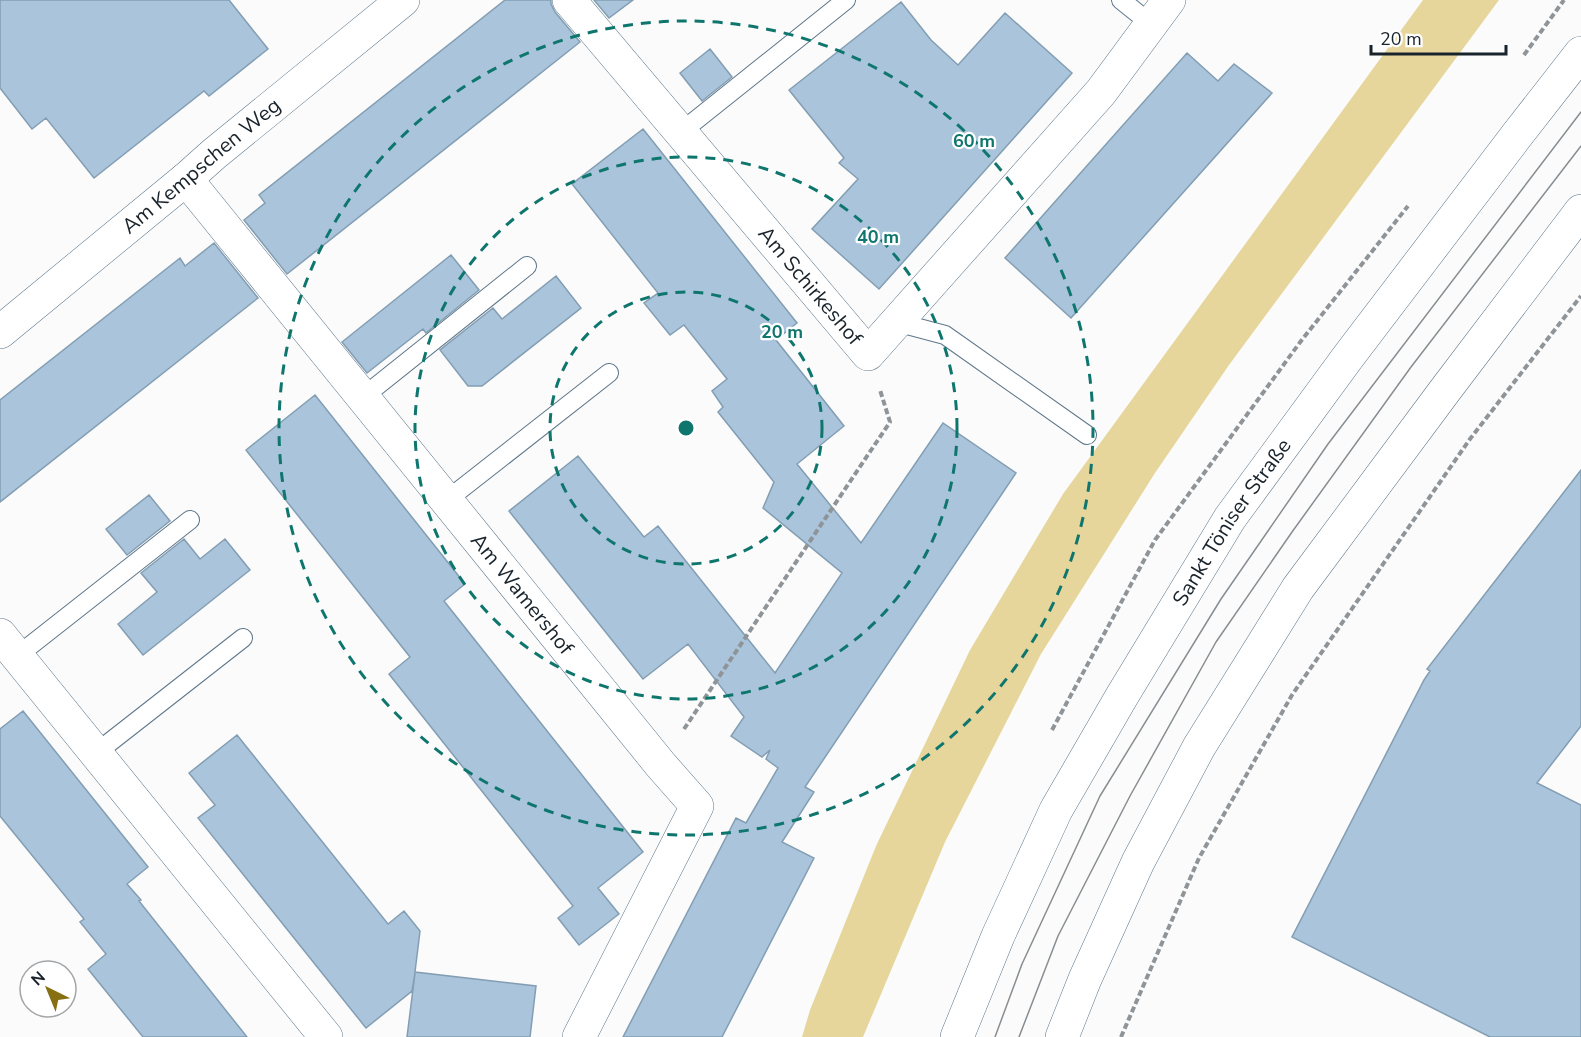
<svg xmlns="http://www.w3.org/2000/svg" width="1581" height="1037" viewBox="0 0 1581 1037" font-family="'Nunito Sans',sans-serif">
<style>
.green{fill:#e6d69c}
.building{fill:#a9c4db;stroke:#839eb3;stroke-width:1.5}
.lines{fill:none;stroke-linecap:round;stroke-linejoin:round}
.service-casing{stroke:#5e778b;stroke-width:20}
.minor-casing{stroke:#5e778b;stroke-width:34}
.secondary-casing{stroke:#5e778b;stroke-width:34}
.path{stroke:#8f9498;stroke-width:4;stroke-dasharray:6 3;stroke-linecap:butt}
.service{stroke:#fff;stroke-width:18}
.minor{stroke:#fff;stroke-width:33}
.secondary{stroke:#fff;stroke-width:33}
.tram{stroke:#888d91;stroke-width:1.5}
.ring{fill:none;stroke:#0f766e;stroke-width:3;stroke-dasharray:10 8}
.labels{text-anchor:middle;stroke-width:4.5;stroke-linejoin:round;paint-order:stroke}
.street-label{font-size:21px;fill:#19232b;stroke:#fff}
.centre{fill:#0f766e;stroke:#fff;stroke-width:3}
.ring-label{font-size:18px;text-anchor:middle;font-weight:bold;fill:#0f766e;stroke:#fff;stroke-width:4.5;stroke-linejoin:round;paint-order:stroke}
</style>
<rect width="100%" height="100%" fill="#fbfbfb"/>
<!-- green -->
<path class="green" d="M1423,0H1499L1229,365L1155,473L1041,654L945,842L863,1037H802L810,1010L876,846L970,650L1063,494Z"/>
<!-- building -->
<path class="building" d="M0,0H229L268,49L209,96L204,91L94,178L46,118L32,129L0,88Z
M505,0H551V4L555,12L580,42L287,274L244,220L265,203L259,195Z
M594,0H633L609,18Z
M901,2L931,40L958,65L1005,13L1072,73L879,289L812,229L858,179L839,163L844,158L789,90Z
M710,49L732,77L702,101L680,73Z
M1187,53L1218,81L1234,64L1272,93L1071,318L1005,258Z
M643,129L797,323L776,340L844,426L797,464L861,543L943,423L1016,473L805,787L814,792L782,842L814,858L722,1037H623L736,818L746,823L778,768L766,759L770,750L762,757L731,736L744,717L688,644L643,679L509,511L578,456L644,537L658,526L775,673L842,573L763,508L774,482L718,412L723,407L712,391L727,379L684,325L670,335L644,303L658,293L572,184Z
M214,243L258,298L0,502V400L180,258L185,266Z
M451,255L479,290L426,333L423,329L367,373L342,342Z
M556,276L581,308L482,386H468L440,350L493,308L502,319Z
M315,395L465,584L444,601L643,852L598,888L619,914L579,945L558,918L573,906L389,674L410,657L246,450Z
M1581,470V726L1537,783L1581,805V1037H1490L1292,937L1424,680L1430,671L1427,669Z
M149,495L170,521L127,555L106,529Z
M184,539L200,559L225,539L250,570L143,655L118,624L157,592L141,573Z
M23,711L148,867L127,884L141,900L139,901L247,1037H143L88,969L106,954L80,922L84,919L0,816V729Z
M237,735L388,924L404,911L420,931L415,972L536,986L530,1037H407L415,973L412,991L366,1028L198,818L215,805L189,773Z"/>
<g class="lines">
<defs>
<path id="service" d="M1121,0L1151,24
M681,132L846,0
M896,322L945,335L1087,435
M363,397L527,266
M447,500L609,373
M17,656L190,520
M96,753L243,638"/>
<g id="minor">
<path id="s1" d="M569,0L868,354L1101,92L1169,0"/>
<path id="s2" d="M186,179L660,764L697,806L579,1037"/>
<path id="s3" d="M0,332L186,179L214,154L403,0"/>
<path d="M0,635L326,1037"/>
</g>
<g id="secondary">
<path id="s4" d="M957,1037L998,936L1056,810L1122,696L1230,518L1348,357L1517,135L1581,53"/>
<path d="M1062,1037L1085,979L1138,862L1199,747L1298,588L1446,389L1581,211"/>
</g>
</defs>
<!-- service casing -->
<use href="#service" class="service-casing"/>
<!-- minor casing -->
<use href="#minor" class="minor-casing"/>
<!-- secondary casing -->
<use href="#secondary" class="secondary-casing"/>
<!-- path -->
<path class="path" d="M1524,55L1564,0
M684,729L890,422L880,390
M1052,730L1155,540L1301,341L1408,206
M1121,1037L1199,858L1292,695L1470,439L1581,296"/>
<!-- service -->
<use href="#service" class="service"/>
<!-- minor -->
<use href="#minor" class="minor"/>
<!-- secondary -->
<use href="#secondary" class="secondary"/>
<!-- tram -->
<path class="tram" d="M995,1037L1022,964L1100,796L1221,599L1328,444L1581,112
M1019,1037L1058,936L1130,796L1216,642L1292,532L1411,367L1581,146"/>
</g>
<!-- distance rings -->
<g class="ring">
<circle cx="686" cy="428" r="136"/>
<circle cx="686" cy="428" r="271"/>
<circle cx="686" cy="428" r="407"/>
</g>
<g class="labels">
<!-- street labels -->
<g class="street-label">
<text dy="7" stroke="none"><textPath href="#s3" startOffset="261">Am Kempschen Weg</textPath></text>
<text dy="7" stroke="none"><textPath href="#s1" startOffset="374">Am Schirkeshof</textPath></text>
<text dy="7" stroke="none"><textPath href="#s4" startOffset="585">Sankt Töniser Straße</textPath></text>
<text dy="7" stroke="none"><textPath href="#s2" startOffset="534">Am Wamershof</textPath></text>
</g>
</g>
<circle cx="686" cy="428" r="9" class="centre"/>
<g class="ring-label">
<text x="974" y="147">60 m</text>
<text x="878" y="243">40 m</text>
<text x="782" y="338">20 m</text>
</g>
<!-- north arrow -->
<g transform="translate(48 989) rotate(317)"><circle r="28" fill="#ffffff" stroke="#a3a7aa" stroke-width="1.5"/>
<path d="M0-4.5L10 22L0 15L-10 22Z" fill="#877011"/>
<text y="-9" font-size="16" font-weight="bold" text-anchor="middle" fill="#19232b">N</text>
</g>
<!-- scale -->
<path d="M1371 45v9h135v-9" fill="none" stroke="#19232b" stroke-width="3"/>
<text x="1380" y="45" font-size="18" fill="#19232b" stroke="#ffffff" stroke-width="4.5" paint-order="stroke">20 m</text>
</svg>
